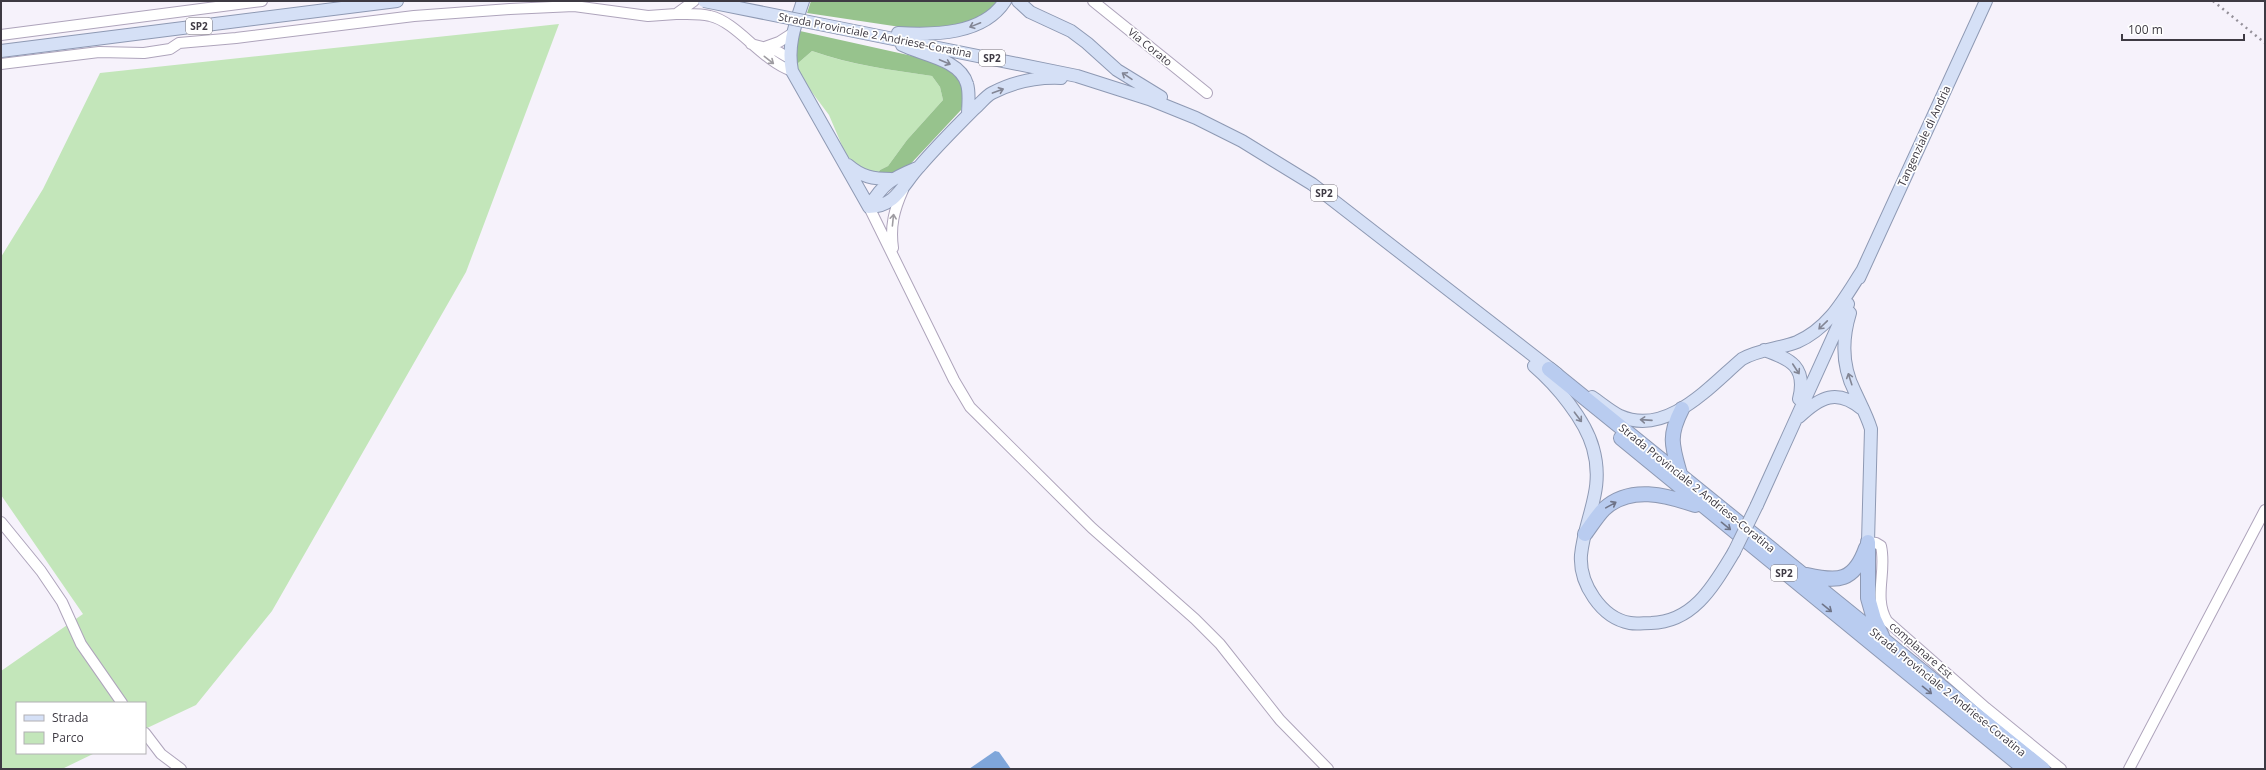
<svg xmlns="http://www.w3.org/2000/svg" width="2266" height="770" viewBox="0 0 2266 770" font-family="'Open Sans',sans-serif">
<style>
.green{fill:#c3e6ba}
.forest{fill:#97c38d}
.water{fill:#7fa6da}
.lines{fill:none;stroke-linecap:round;stroke-linejoin:round}
.minor-casing{stroke:#aea4bb;stroke-width:12}
.major-casing{stroke:#8e99b3;stroke-width:14}
.highway-casing{stroke:#8e99b3;stroke-width:16}
.minor{stroke:#fff;stroke-width:10}
.major{stroke:#d5e0f6;stroke-width:12}
.highway{stroke:#b9ccf0;stroke-width:14}
.rail{stroke:#949099;stroke-width:2.5;stroke-dasharray:2 4;stroke-linecap:butt}
.major-bridge-casing{stroke:#8e99b3;stroke-width:14;stroke-linecap:butt}
.major-bridge{stroke:#d5e0f6;stroke-width:12}
.oneway{stroke:#828594}
.oneway2{stroke:#9e9ca1}
.oneway3{stroke:#6f7488}
.labels{text-anchor:middle;stroke-width:3.5;stroke-linejoin:round;paint-order:stroke}
.shield{fill:#fff;stroke:#78757b;stroke-width:1}
.shield-label{font-size:10px;font-weight:bold;fill:#3e3a43}
.street-label{font-size:11px;fill:#3e3a43;stroke:#fff}
</style>
<rect width="100%" height="100%" fill="#f6f2fb"/>
<!-- green -->
<path class="green" d="M559,24L466,272L272,611L196,705L145,729V703H17V753H95L62,769H1V671L83,614L1,495V257L43,189L100,73Z
M812,51C850,65 892,70 932,76L940,87L943,100L907,140L888,166L880,170L877,175L866,174L846,155L829,115L799,75L797,64Z"/>
<!-- forest -->
<path class="forest" d="M811,1H999L996,9L967,26L927,31L807,13Z
M800,31L944,63L961,76L966,92L961,110L904,171L891,177L877,175L880,170L888,166L907,140L943,100L940,87L932,76C892,70 851,65 812,51L797,64L794,52Z"/>
<!-- water -->
<path class="water" d="M995,751L999,752L1011,769H969Z"/>
<g class="lines">
<defs>
<path id="minor" d="M1093,1L1207,93
M676,14C687,14 699,13 710,16C737,22 761,60 792,71
M1,35L262,1
M751,44L777,51L789,58
M765,47L779,42L793,33
M1,64L99,52L144,53L170,49L179,43L236,38L414,16L510,9L574,6L648,16L676,14L694,1
M869,207L954,380L970,407L1092,528L1195,619L1220,644L1280,720L1328,769
M893,248C890,226 894,210 903,190
M1,522L41,571L62,602L81,644L122,703
M1868,542L1876,543L1881,546C1887,572 1873,597 1887,621L1986,708L2061,769
M145,733L161,754L181,769
M2129,769L2265,510"/>
<path id="major" d="M803,1C795,25 787,46 792,71L869,207
M1018,1L1030,12L1071,31L1087,43L1117,70L1161,97
M839,28L1077,76L1149,99L1196,118L1242,141L1312,184L1557,374
M898,33C934,35 983,35 1005,1
M902,45C922,55 960,59 967,84C970,93 968,105 968,115
M1,51L397,1
M848,165C862,177 873,179 891,179
M869,207C896,207 903,184 919,167C936,147 955,128 974,109C980,104 986,96 992,93C1013,82 1037,77 1061,78
M869,207C883,183 893,178 917,168
M1859,278L1986,1
M1850,313C1842,339 1842,367 1855,392C1861,405 1867,416 1871,429L1868,542
M1764,350C1791,359 1807,367 1799,399
M1534,366C1556,385 1585,419 1593,448C1605,490 1585,516 1581,555C1579,583 1601,618 1630,623C1636,624 1644,623 1651,623C1694,622 1714,585 1734,552
M1592,397C1601,403 1610,411 1620,416C1667,437 1710,386 1742,359C1759,349 1779,349 1797,342C1829,328 1844,299 1862,271
M1799,417C1820,397 1837,388 1862,409
M1757,505L1848,304"/>
<path id="highway" d="M1549,369L2043,769
M1621,438L2025,769
M1680,474C1672,446 1668,436 1682,409
M1585,534C1591,526 1597,516 1604,509C1630,485 1666,495 1695,505
M1868,542V598L1874,619L1882,636
M1807,575C1838,582 1854,582 1866,548"/>
</defs>
<!-- minor casing -->
<use href="#minor" class="minor-casing"/>
<!-- major casing -->
<use href="#major" class="major-casing"/>
<!-- highway casing -->
<use href="#highway" class="highway-casing"/>
<!-- minor -->
<use href="#minor" class="minor"/>
<!-- major -->
<use href="#major" class="major"/>
<!-- highway -->
<use href="#highway" class="highway"/>
<!-- rail -->
<path class="rail" d="M2213,1L2265,43"/>
<defs>
<path id="major-bridge" d="M704,1L839,28
M1734,552L1757,505"/>
</defs>
<!-- major-bridge casing -->
<use href="#major-bridge" class="major-bridge-casing"/>
<!-- major-bridge -->
<use href="#major-bridge" class="major-bridge"/>
</g>
<!-- one-way arrows -->
<defs><path id="oneway-shaft" d="M-6 0H5M1.5-3L5.5 0L1.5 3" fill="none" stroke-width="1.6" stroke-linecap="round" stroke-linejoin="round"/></defs>
<g class="oneway">
<use href="#oneway-shaft" transform="translate(975 25) rotate(158)"/>
<use href="#oneway-shaft" transform="translate(945 62) rotate(23)"/>
<use href="#oneway-shaft" transform="translate(1127 76) rotate(-146)"/>
<use href="#oneway-shaft" transform="translate(998 91) rotate(-20)"/>
<use href="#oneway-shaft" transform="translate(1823 325) rotate(136)"/>
<use href="#oneway-shaft" transform="translate(1796 369) rotate(57)"/>
<use href="#oneway-shaft" transform="translate(1850 379) rotate(-108)"/>
<use href="#oneway-shaft" transform="translate(1578 417) rotate(53)"/>
<use href="#oneway-shaft" transform="translate(1646 420) rotate(-176)"/>
</g>
<g class="oneway2">
<use href="#oneway-shaft" transform="translate(769 60) rotate(38)"/>
<use href="#oneway-shaft" transform="translate(893 220) rotate(-84)"/>
</g>
<g class="oneway3">
<use href="#oneway-shaft" transform="translate(1611 505) rotate(-29)"/>
<use href="#oneway-shaft" transform="translate(1726 526) rotate(39)"/>
<use href="#oneway-shaft" transform="translate(1827 608) rotate(39)"/>
<use href="#oneway-shaft" transform="translate(1927 690) rotate(39)"/>
</g>
<g class="labels">
<!-- shield labels -->
<g class="shield">
<rect x="186" y="18" width="26" height="16" rx="3"/>
<rect x="979" y="50" width="26" height="16" rx="3"/>
<rect x="1311" y="185" width="26" height="16" rx="3"/>
<rect x="1771" y="565" width="26" height="16" rx="3"/>
</g>
<g class="shield-label">
<text x="199" y="30">SP2</text>
<text x="992" y="62">SP2</text>
<text x="1324" y="197">SP2</text>
<text x="1784" y="577">SP2</text>
</g>
<!-- street labels -->
<g class="street-label">
<text transform="translate(875 35) rotate(11)" y="4">Strada Provinciale 2 Andriese-Coratina</text>
<text transform="translate(1150 47) rotate(39)" y="4">Via Corato</text>
<text transform="translate(1924 136) rotate(-65)" y="4">Tangenziale di Andria</text>
<text transform="translate(1697 488) rotate(39)" y="4">Strada Provinciale 2 Andriese-Coratina</text>
<text transform="translate(1921 650) rotate(41)" y="4">complanare Est</text>
<text transform="translate(1948 692) rotate(39)" y="4">Strada Provinciale 2 Andriese-Coratina</text>
</g>
</g>
<!-- border -->
<rect width="2266" height="770" fill="none" stroke="#3e3a43" stroke-width="4"/>
<!-- legend -->
<rect x="16" y="702" width="130" height="52" fill="#ffffff" stroke="#b2b0b4"/>
<rect x="24" y="715" width="20" height="6" fill="#d5e0f6" stroke="#b2b0b4"/>
<text x="52" y="722" font-size="12" fill="#3e3a43">Strada</text>
<rect x="24" y="732" width="20" height="12" fill="#c3e6ba" stroke="#b2b0b4"/>
<text x="52" y="742" font-size="12" fill="#3e3a43">Parco</text>
<!-- scale -->
<path d="M2122 34v6h122v-6" fill="none" stroke="#3e3a43" stroke-width="2"/>
<text x="2128" y="34" font-size="12" fill="#3e3a43" stroke="#ffffff" stroke-width="3" paint-order="stroke">100 m</text>
</svg>
